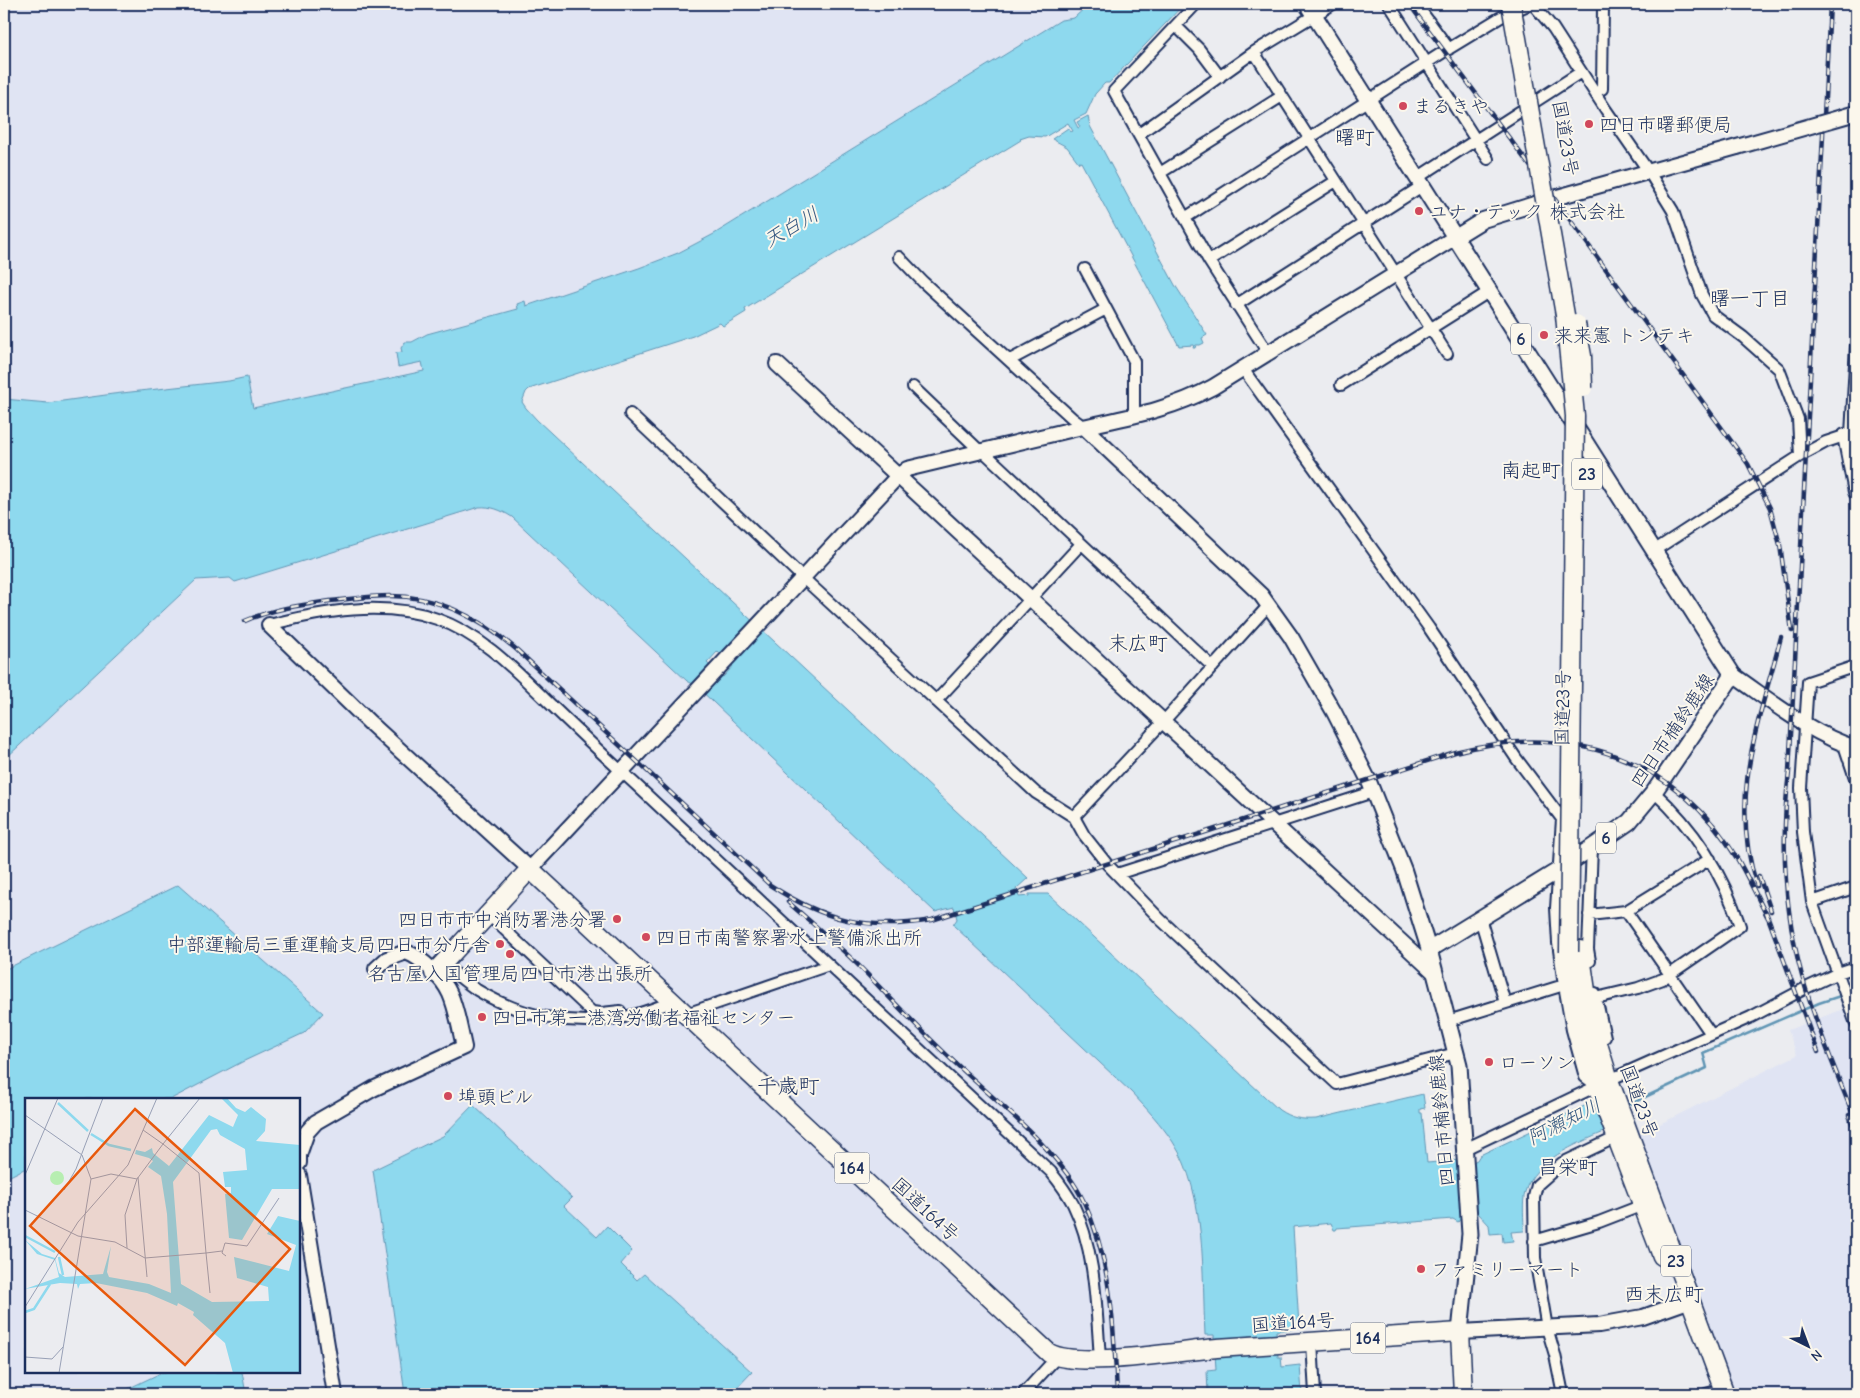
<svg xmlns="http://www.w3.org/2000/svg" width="1860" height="1398" viewBox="0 0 1860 1398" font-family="'Comic Neue','Klee One',sans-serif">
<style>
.built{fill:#e0e4f3}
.water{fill:#8ed9ee;stroke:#6095b4;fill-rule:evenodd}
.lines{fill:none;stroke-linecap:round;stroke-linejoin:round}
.stream{stroke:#6095b4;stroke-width:2.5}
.street-casing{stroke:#1b2f5e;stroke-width:14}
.secondary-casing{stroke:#1b2f5e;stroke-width:18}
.primary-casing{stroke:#1b2f5e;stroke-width:19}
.highway-casing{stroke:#1b2f5e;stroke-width:21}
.street{stroke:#fbf7ec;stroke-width:10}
.secondary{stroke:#fbf7ec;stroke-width:14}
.primary{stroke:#fbf7ec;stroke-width:15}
.highway{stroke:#fbf7ec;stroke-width:18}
.rail-casing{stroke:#1b2f5e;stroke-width:4.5}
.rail{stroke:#fbf7ec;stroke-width:2.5;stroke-dasharray:8;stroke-linecap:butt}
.secondary-bridge-casing{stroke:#1b2f5e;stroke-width:18;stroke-linecap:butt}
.highway-bridge-casing{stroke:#1b2f5e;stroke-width:21;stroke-linecap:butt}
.secondary-bridge{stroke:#fbf7ec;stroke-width:14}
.highway-bridge{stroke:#fbf7ec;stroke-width:18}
.poi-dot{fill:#d1495b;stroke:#fbf7ec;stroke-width:2}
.labels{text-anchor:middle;stroke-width:4;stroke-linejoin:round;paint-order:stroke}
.shield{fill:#fbf7ec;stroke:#5e6b89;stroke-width:1}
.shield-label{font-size:18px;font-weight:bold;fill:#1b2f5e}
.poi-label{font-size:19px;fill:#1b2f5e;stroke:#fbf7ec;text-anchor:start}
.street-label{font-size:19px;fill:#1b2f5e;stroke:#fbf7ec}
.neighbourhood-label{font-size:20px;fill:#1b2f5e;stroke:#fbf7ec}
.water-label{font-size:20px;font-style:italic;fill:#385a82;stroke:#fbf7ec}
.quarter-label{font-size:21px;fill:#1b2f5e;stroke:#fbf7ec}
.inset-river{fill:none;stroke:#8ed9ee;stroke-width:2.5}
.inset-road{fill:none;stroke:#98a0b6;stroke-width:1}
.view{fill:#e8590c;fill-opacity:0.15;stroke:#e8590c;stroke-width:2.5}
.inset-edge{fill:none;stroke:#1b2f5e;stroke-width:2.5}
</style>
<rect width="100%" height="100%" fill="#ebecf0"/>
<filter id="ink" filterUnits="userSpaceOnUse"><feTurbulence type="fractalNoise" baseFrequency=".02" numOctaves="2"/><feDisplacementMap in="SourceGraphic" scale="10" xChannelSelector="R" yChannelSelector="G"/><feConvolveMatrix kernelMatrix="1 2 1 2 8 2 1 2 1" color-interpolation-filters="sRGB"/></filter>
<g filter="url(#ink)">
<!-- built -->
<path class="built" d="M4,4H1089L1074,18L1061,20L714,234L678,253L639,268L526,306L517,304L518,309L427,334L412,342L423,361L425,371L253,408L246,377L229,381L113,394L48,403L4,399Z
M489,506L504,511L512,517L687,681L695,685L954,907L957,919L953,924L1132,1092L1155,1117L1174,1143L1196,1197L1200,1222L1206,1335H1214L1216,1361V1370L1207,1371L1208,1394H731L752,1371L644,1274L637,1280L621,1264L632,1251L608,1227L597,1237L564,1206L571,1198L471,1106L443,1136L373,1170L405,1394H246L242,1372H299V1099H171L242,1062L304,1033L323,1013L178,885L4,970V760L196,580L230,578L235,582L479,507Z
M1846,1008L1856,1037V1394H1736L1640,1134L1797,1055L1788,1030Z
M26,1168V1372H163L117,1394H4V1179Z"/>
<!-- water -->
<path class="water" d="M1089,4H1184L1109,83H1105L1095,94L1086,114L1074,120L1078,128L1080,127L1077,122L1088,116L1090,126L1175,285L1207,335L1202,338L1204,343L1200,345H1196L1195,348H1193L1194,345L1179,346L1081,162L1079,163L1067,147L1052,139L1068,128L1071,132L1073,131L1068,123L1045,137L1029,136L1020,139L1021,140L745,309L746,312L723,326L720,323L693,336L529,389L526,392L522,402L526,408L537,420L1028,878L1016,889L1019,897L1029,896V894H1048L1279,1110C1291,1118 1301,1120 1316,1119L1423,1094L1425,1108L1420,1109V1113H1422L1427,1163L1471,1159L1473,1162L1477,1160L1480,1155L1593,1102L1604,1132C1577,1144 1534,1160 1525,1192C1522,1203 1524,1219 1524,1231L1511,1232L1513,1241L1503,1242L1502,1233L1490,1234L1489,1225L1478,1213L1475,1216L1462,1217L1458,1222L1453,1219L1337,1228L1336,1230H1334L1331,1223L1293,1227L1299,1326L1289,1330L1276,1331L1278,1357H1281L1282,1367L1300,1365L1302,1394H1208L1207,1371L1216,1370L1214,1335H1205C1202,1274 1207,1195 1173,1142C1161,1124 1146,1108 1131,1092L953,925L957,919L954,907L935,912L695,685L687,681L512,517C501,510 491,506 479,507L235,582L230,578L196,580L4,760V399L48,403L113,394L229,381L247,377L253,408L424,371L422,362L398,367L396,353L402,352L401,348L405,342H412L427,334L518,309L517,304L525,301L526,306L639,268L678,253L714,234L1061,20L1074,18ZM718,651L733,666L723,677L707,663Z
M178,885L323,1013L304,1033L242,1062L171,1099H26V1168L4,1179V970Z
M473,1105L572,1198L564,1206L597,1237L607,1226L632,1251L621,1264L637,1280L644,1274L752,1372L731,1394H405L373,1170L443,1136Z
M163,1372H242L246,1394H117Z"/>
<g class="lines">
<!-- stream -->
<path class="stream" d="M1848,993L1856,990
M1626,1106L1707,1068L1703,1053L1819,1003L1843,995"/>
<defs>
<path id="street" d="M1196,4L1114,91L1209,261L1268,353
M1389,4L1488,159
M1416,4L1449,49
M1533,4L1553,28L1606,110L1649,172L1673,211L1702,295L1713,315L1743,337L1779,369L1798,419L1800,456
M1600,4L1603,6L1602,89
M1176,26L1199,49L1220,77
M1254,52L1447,354
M1139,134L1254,52L1333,4
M1160,173L1282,96
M1417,178L1581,72
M1185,218L1445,51L1501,17L1530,4
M899,257L923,282L1072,418L1084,427
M1209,261L1336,181
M1085,269L1134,361V417
M1236,305L1422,186
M1010,360L1106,309
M1243,369L1429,628L1516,758L1562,819L1556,908L1558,943L1564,985L1572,1030L1585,1077L1597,1086L1465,1149
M1341,385L1490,291
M913,387L980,451
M630,414L802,577L1036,793L1074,817L1084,835L1107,864L1161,920L1337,1084L1456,1053
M1851,434L1856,346
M983,451L1213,667
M1655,550L1800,456L1826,442L1856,432
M269,625C322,611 384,600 437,619C480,634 513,668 545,699C574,727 603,755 633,782C772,912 912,1041 1051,1172C1059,1182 1067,1193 1073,1204C1096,1251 1096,1307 1100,1358
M1856,666L1808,682L1801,788L1803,832L1812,902L1856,1024
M936,701L1081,544
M1844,745L1856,781
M1074,817L1163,722L1268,606
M1117,874L1373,792
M1812,902L1856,887
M1626,911L1710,859
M489,915L592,1012L602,1013L620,1011
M1589,915L1626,911L1711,1034
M1480,918L1505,1003
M1590,961L1588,949L1592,847
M443,964C454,972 465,982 477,990C523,1018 580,1029 633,1015C646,1012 660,1006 673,1002
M1595,993L1605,1037
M1596,998L1638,988L1663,979L1740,926C1723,874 1695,829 1654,792
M686,1014L829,965
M1448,1021L1564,985
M1609,1080L1751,1017L1806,988L1838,973L1856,967
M1534,1241L1599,1222L1643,1205
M1312,1342L1315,1394
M1023,1394L1057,1357
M1563,1394L1555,1355L1547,1328L1535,1258L1534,1197L1537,1185L1562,1163L1617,1137
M1706,1394L1713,1392"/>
<path id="secondary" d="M777,364L1435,973
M1084,427L1261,595L1291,637L1334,712L1368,779L1404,870L1429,950
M1845,436L1856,492
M269,625L370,723L530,869L898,476L907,469C964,455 1021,442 1078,428C1127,417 1168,411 1213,387L1483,220L1554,198L1737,147
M1733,675C1771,701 1812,735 1856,748
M299,1163V1155L307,1132L316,1122L373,1089L464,1047C460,1030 457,1010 450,994C443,978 422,958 406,952L387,959L376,969
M299,1175L335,1394
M1460,1332L1599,1325L1643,1317L1691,1300"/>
<path id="primary" d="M1307,4L1733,675L1654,792L1629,822L1559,870L1429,950L1459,1065L1470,1234L1460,1332"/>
<path id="highway" d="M1580,950L1590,1018L1609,1080L1725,1394
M1570,957L1579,1021L1597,1086L1662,1256
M434,973L530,869L1049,1353C1078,1369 1180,1351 1217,1348C1298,1343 1379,1337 1460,1332L1463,1394"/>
</defs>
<!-- street casing -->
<use href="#street" class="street-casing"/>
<!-- secondary casing -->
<use href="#secondary" class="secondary-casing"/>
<!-- primary casing -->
<use href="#primary" class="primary-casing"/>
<!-- highway casing -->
<use href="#highway" class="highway-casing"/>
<!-- street -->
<use href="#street" class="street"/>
<!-- secondary -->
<use href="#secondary" class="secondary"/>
<!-- primary -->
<use href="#primary" class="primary"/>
<!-- highway -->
<use href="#highway" class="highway"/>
<defs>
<path id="rail" d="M1409,4L1554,198L1748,464L1770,508L1780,545L1792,631
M1830,4L1789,772C1781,839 1784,910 1802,976C1816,1025 1837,1074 1856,1122
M245,621C272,609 300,605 330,601C350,599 370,596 391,596C439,596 482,620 517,650L770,885C825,921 867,931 932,920L1455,752C1569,722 1676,757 1738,860C1749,879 1758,899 1768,918
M1759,876L1771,911
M1757,886C1728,798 1759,722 1781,637
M788,902C814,925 842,948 866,973C894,1002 922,1032 951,1059C993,1099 1060,1150 1084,1202C1112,1262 1114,1329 1117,1394
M1766,912L1818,1052
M1849,1115L1856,1134"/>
</defs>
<!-- rail casing -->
<use href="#rail" class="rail-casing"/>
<!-- rail -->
<use href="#rail" class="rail"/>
<defs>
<path id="secondary-bridge" d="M1737,147L1856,113"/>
<path id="highway-bridge" d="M1511,4L1565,315L1575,416L1569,952
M1576,324L1582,356L1583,388"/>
</defs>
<!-- secondary-bridge casing -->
<use href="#secondary-bridge" class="secondary-bridge-casing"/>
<!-- highway-bridge casing -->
<use href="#highway-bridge" class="highway-bridge-casing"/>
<!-- secondary-bridge -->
<use href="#secondary-bridge" class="secondary-bridge"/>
<!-- highway-bridge -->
<use href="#highway-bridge" class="highway-bridge"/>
</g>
</g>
<!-- markers -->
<g class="poi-dot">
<circle cx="1403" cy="106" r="5"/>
<circle cx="1589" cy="124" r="5"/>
<circle cx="1419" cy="211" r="5"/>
<circle cx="1544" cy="335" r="5"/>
<circle cx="617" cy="919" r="5"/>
<circle cx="646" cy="937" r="5"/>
<circle cx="500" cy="944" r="5"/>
<circle cx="510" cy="954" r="5"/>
<circle cx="482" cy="1017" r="5"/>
<circle cx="1489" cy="1062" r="5"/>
<circle cx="448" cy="1096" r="5"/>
<circle cx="1421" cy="1269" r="5"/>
</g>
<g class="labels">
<!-- shield labels -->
<g class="shield">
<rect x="1511" y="323.5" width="20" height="31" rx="4"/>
<rect x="1572" y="458.5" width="30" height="31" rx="4"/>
<rect x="1596" y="822.5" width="20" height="31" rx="4"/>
<rect x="834.5" y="1152.5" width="35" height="31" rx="4"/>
<rect x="1661" y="1245.5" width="30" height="31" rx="4"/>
<rect x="1350.5" y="1322.5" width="35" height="31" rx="4"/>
</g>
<g class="shield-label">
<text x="1521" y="345">6</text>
<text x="1587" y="480">23</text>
<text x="1606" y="844">6</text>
<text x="852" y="1174">164</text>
<text x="1676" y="1267">23</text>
<text x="1368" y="1344">164</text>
</g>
<!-- poi labels -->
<g class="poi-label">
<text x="1413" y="113">まるきや</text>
<text x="1599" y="131">四日市曙郵便局</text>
<text x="1429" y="218">ユナ・テック 株式会社</text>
<text x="1554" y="342">来来憲 トンテキ</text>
<text x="607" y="926" text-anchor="end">四日市市中消防署港分署</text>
<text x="656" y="944">四日市南警察署水上警備派出所</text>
<text x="490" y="951" text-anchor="end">中部運輸局三重運輸支局四日市分庁舎</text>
<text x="510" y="980" text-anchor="middle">名古屋入国管理局四日市港出張所</text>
<text x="492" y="1024">四日市第一港湾労働者福祉センター</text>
<text x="1499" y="1069">ローソン</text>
<text x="458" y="1103">埠頭ビル</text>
<text x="1431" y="1276">ファミリーマート</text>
</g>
<!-- street labels -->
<g class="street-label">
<text transform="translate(1566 138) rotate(80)" y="7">国道23号</text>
<text transform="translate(1562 708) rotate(-89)" y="7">国道23号</text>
<text transform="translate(1672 730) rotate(-56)" y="7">四日市楠鈴鹿線</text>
<text transform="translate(1640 1101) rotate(70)" y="7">国道23号</text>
<text transform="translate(1441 1120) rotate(-95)" y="7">四日市楠鈴鹿線</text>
<text transform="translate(926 1209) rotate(43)" y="7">国道164号</text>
<text transform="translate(1293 1322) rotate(-4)" y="7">国道164号</text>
</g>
<!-- neighbourhood labels -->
<g class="neighbourhood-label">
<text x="1355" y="144">曙町</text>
<text x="1750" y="305">曙一丁目</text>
<text x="1531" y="477">南起町</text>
<text x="1138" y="650">末広町</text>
<text x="1568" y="1174">昌栄町</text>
<text x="1664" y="1301">西末広町</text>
</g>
<!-- water labels -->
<g class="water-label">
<text transform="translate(791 227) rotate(-30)" y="7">天白川</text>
<text transform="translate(1564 1121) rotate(-27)" y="7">阿瀬知川</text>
</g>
<!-- quarter labels -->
<g class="quarter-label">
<text x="788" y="1093">千歳町</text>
</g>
</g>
<!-- overview -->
<g transform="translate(25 1098)">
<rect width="275" height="275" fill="#ebecf0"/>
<path d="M25 80a7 7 0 1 1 14 0a7 7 0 1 1-14 0Z" fill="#b7eeb1"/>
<path d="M196,0H202L211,10L220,14L226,9L241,21L240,33L231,43L275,47V91H247L217,142L204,140L200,96L206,95V89H200L198,74L222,72L220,51L195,37L192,31L186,32L148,84L156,186L187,204L244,203L243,189L212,180L209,159L264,173L271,147L242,136L253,118L275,123V275H208L200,245L168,217L169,214L153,205L152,208L122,195L71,185L55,186L53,191L52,186L35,185L0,191L34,179L30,162L12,156L0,142L17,156L30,160L34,175L40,179L78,176L86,148L82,174L84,179L124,186L146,195L142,116L136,78L123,69L128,63L124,60L110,56L111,52L120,54L127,50L128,55L144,68L184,17L208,29L213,17Z" fill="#8ed9ee"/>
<path class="inset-river" d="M33,5L63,33M66,36L84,47L106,52M0,138L30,154M34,159L38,177M0,214L9,211L25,186"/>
<path class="inset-road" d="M175,0L138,46L174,75L181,155L197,153M0,17L57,57L66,81M118,32L138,46M0,77L33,0M113,79L122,179M39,92L51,71L78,0M0,112L53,138L90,144L120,160L181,155L185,195M102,150L100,117L112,81M201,158L197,155L200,145L222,148L254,100M0,209L53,124L103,67L132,0M0,259L27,261L38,249M34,275L66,81L86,76L112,81L138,46"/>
<path class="view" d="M110,11L265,151L160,267L5,128Z"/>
<rect width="275" height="275" class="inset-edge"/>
</g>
<!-- margin -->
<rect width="1860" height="1398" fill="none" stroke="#fbf7ec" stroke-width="20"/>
<rect x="10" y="10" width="1840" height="1378" fill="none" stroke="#1b2f5e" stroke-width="2" filter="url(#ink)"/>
<!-- north arrow -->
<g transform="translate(1808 1346) rotate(138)" stroke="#fbf7ec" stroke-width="4" paint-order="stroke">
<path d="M0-4L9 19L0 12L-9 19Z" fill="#1b2f5e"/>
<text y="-8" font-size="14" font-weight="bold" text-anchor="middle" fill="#1b2f5e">N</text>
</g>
</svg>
